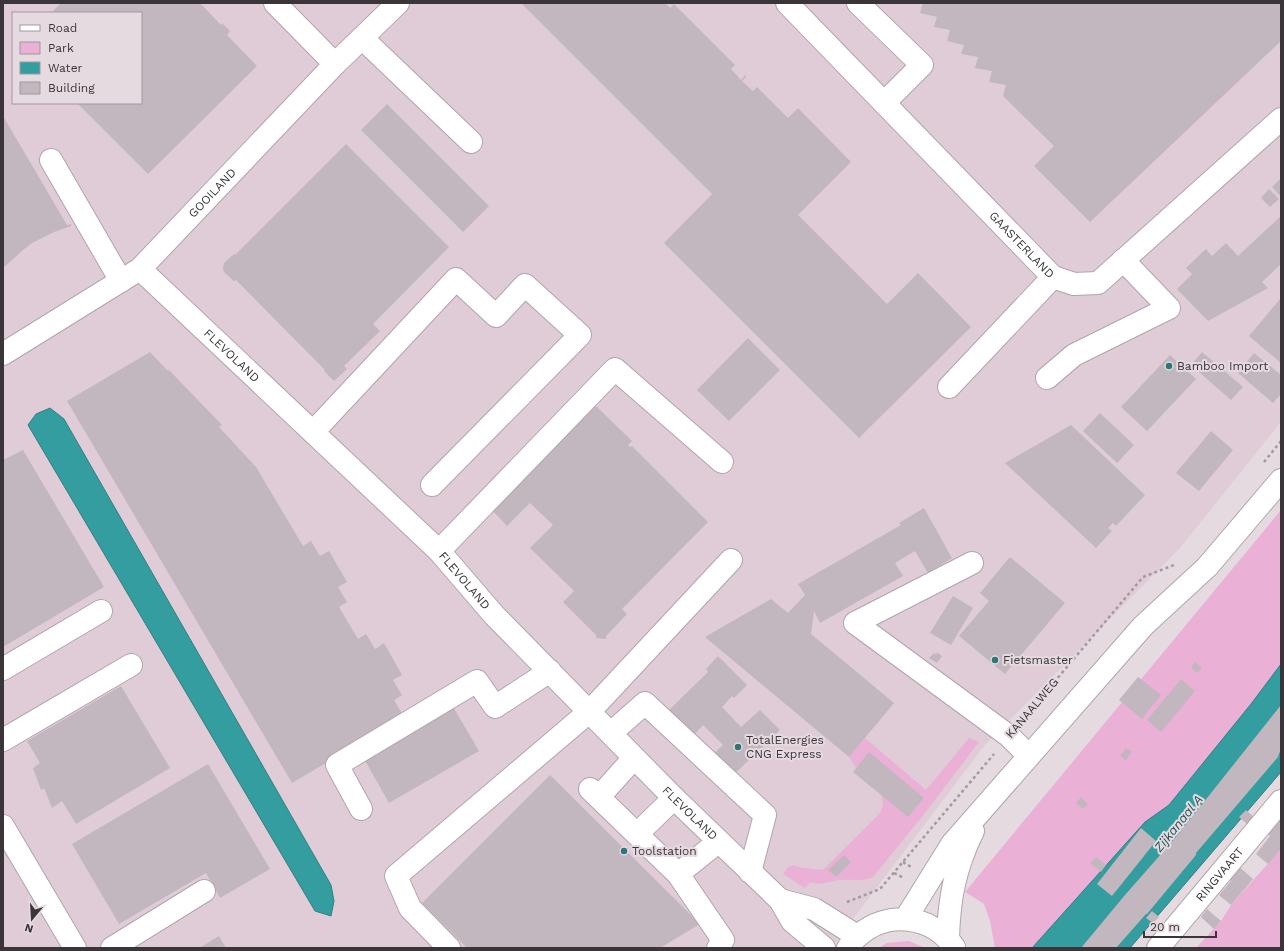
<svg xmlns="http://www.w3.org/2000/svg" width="1284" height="951" viewBox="0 0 1284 951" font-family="'Work Sans',sans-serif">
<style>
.built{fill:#dfccd7;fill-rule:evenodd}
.green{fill:#eab0d6}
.water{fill:#339d9f;stroke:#357e80}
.building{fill:#c2b7be}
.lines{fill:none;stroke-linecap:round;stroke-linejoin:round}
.minor-casing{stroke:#b0a5ac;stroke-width:24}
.major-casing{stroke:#b0a5ac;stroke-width:24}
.path{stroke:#a3999f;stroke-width:2.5;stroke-dasharray:3 3;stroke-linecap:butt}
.minor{stroke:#fff;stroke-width:22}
.major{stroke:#fff;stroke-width:22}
.poi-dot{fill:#2d7778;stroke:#e6dae1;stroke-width:1.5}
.labels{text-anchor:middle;stroke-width:4;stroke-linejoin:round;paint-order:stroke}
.street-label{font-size:12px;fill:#3a3538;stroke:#e6dae1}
.poi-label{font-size:12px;fill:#3a3538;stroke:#e6dae1;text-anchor:start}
.water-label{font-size:13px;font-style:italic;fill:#1e5758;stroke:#e6dae1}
</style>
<rect width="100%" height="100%" fill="#e6dae1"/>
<!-- built -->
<path class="built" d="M3,3H1281V422L1180,548L985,745L831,948H3ZM13,13H141V103H13Z"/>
<!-- green -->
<path class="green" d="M1281,510V664L1251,704L1169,805L1145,822L1032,948H995L990,921L984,904L965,892Z
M865,738L926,790L969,738L979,742L925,813L873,877C861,882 854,879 841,880C830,881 822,886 810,882L805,888L783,874L788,867L794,865L798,867L823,870L880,813L883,804L881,794L857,769L849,757Z
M1281,849V948H1196L1221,921L1231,905Z
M909,941L925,948H879L887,943Z"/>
<!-- water -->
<path class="water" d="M50,408L64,419L331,885L334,901L331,916L315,911L28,425L36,414Z
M1281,664V772L1130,948H1032L1145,822L1169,805L1251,704Z"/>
<!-- building -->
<path class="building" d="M61,3H200L221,25L222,23L230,31L227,35L257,66L148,174L77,103H141V13H51Z
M521,3H665L670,8L674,4L735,65L731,69L741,80L745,75L746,77L742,81L753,91L757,87L788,118L798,108L851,162L798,215L887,304L918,273L971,327L859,438L664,243L712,194Z
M923,3H1281V41L1090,222L1034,166L1054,146L1003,96L1006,85L989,82L992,71L975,68L978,57L961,54L964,45L947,41L950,30L934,27L937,17L920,13Z
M387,104L489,206L463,232L361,130Z
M3,116L67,225L71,224V226L54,232L32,243L23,250L3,268Z
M346,144L449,247L373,324L380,331L344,366L347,369L334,381L324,371L325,370L236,280L234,281L224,272L223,268L224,263L234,254L235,255Z
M1281,178V197L1272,187Z
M1269,189L1279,199L1270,207L1261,198Z
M1281,216V264L1262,282L1268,288L1208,321L1177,289L1192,274L1186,268L1206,249L1212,256L1226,243L1238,256Z
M1281,298V363L1249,336Z
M748,338L780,370L729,421L697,390Z
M150,352L168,371L169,370L222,425L219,427L256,467L303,546L311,541L320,556L329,551L347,582L338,587L347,602L339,607L358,639L366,634L375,649L384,643L402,675L393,680L402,695L394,700L404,717L292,783L67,401Z
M1202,352L1243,387L1231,400L1191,365Z
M1254,353L1281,375V394L1273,403L1238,373Z
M1170,355L1196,379L1147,431L1121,407Z
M596,406L632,441L628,445L631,447L632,446L708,522L622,609L627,614L606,636V639L596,638V635L563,602L574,591L530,548L553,525L530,503L507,526L492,510Z
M1100,413L1134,445L1117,463L1083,431Z
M1071,425L1145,495L1116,526L1113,523L1108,528L1112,531L1096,548L1005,463Z
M1211,431L1233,450L1199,491L1176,473Z
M23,450L104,587L3,647V460Z
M924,508L952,558L928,573L915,551L895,563L903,576L820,623L814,611L811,634L894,703L849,757L705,637L771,599L788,613L805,595L798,584L901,525L899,523Z
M1010,557L1065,603L1005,674L959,636L989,601L980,593Z
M953,596L973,608L951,645L930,633Z
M938,653L942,656L937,663L929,658L933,654Z
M718,656L747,685L734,698L732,696L722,707L741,727L760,710L780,730L723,785L703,764L723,745L703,725L693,736L668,711L708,672L706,669Z
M1195,662L1202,668L1197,673L1191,667Z
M1138,677L1161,695L1142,719L1119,700Z
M1181,679L1195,691L1161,732L1147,720Z
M121,686L170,768L76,824L62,801L52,808L44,788L41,790L33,768L40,763L27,741Z
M452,705L479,751L389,803L363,757Z
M1281,705V748L1278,757L1196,853V855L1147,914H1146L1116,948H1081L1125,895L1176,837Z
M1126,748L1132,752L1126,760L1120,756Z
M869,752L924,798L908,817L853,772Z
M208,764L270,869L220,898L206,873L119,924L72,844Z
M550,775L700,924L660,948H467L422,903Z
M1081,797L1088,804L1083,809L1076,803Z
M1246,810L1255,818L1248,825L1239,817Z
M1281,812V849L1268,864L1256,854L1270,836L1265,832Z
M1141,828L1156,841L1112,896L1097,884Z
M844,855L851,862L836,877L828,870Z
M1096,857L1106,865L1101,872L1090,863Z
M1236,864L1253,879L1231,905L1219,895L1231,881L1226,876Z
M1207,909L1221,921L1214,929L1201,917Z
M1152,911L1159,917L1153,923L1146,918Z
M219,936L226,948H199Z"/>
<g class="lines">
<defs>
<g id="minor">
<path d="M275,3L335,64"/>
<path id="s1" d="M787,3L1053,277L1074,284L1098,283L1281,119"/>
<path d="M858,3L922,65L884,103"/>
<path d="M362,38L471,142"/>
<path d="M51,160L121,281"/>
<path id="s2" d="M140,269L439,551L494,615L674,798L780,900L792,921L824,948"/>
<path id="s3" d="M3,354L140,269L335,64L398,3"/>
<path d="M1047,378L1074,355L1169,308L1123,260"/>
<path d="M949,387L1053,277"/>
<path d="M313,432L456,279L496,316L525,285L580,335L432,485"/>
<path d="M439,551L615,369L722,462"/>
<path d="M972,563L855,623L1009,736L1029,756"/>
<path d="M3,669L101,611"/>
<path d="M611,733L645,703L765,815L750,872"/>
<path d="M3,740L131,665"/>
<path d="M590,789L678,874L723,940L718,948"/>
<path d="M599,797L634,758"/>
<path d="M361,809L337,765L477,681L495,707L550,671"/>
<path d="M3,826L75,948"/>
<path d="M637,834L674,798"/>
<path d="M678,874L718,842"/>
<path d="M780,900L814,909L857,936"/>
<path d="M112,948L204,891"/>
<path d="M449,948L410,908L396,876L590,711L731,560"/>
<path id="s4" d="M1158,948L1281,801"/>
</g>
<path id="major" d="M906,918L952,844L1143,626L1207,567L1281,480
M948,939C949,898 955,868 973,831
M848,948C851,944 854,939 858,936C887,910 932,915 954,947"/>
</defs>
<!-- minor casing -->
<use href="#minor" class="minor-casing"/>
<!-- major casing -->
<use href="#major" class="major-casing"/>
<!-- path -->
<path class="path" d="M1264,462L1281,441
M1023,719L1143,577L1174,565
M903,862L911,867
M894,873L904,878
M847,902L880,889L994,754"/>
<!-- minor -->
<use href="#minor" class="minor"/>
<!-- major -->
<use href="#major" class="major"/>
</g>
<!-- markers -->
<g class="poi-dot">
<circle cx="1169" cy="366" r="4"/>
<circle cx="995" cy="660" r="4"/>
<circle cx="738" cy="747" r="4"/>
<circle cx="624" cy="851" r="4"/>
</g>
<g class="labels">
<!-- street labels -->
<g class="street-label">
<text dy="4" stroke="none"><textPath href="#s3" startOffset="266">GOOILAND</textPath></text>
<text dy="4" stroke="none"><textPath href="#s1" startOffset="337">GAASTERLAND</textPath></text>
<text dy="4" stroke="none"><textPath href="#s2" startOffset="126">FLEVOLAND</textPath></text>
<text dy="4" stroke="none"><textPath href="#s2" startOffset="450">FLEVOLAND</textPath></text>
<text transform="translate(1032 708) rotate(-50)" y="4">KANAALWEG</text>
<text dy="4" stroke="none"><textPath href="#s2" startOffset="774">FLEVOLAND</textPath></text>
<text dy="4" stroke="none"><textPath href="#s4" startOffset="96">RINGVAART</textPath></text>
</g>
<!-- poi labels -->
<g class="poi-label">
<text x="1177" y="370">Bamboo Import</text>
<text x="1003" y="664">Fietsmaster</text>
<text x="746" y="744">TotalEnergies<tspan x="746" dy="14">CNG Express</tspan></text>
<text x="632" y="855">Toolstation</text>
</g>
<!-- water labels -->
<g class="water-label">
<text transform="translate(1178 823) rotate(-51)" y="5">Zijkanaal A</text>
</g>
</g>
<!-- border -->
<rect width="1284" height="951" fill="none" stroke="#3a3538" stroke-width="8"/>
<!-- legend -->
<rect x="12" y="12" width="130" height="92" fill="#e6dae1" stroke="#a1989d"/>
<rect x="20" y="25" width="20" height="6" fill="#ffffff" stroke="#a1989d"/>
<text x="48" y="32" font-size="12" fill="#3a3538">Road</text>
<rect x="20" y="42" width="20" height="12" fill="#eab0d6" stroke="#a1989d"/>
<text x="48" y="52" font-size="12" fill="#3a3538">Park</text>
<rect x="20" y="62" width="20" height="12" fill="#339d9f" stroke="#a1989d"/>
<text x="48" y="72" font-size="12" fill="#3a3538">Water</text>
<rect x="20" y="82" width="20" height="12" fill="#c2b7be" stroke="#a1989d"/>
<text x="48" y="92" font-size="12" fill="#3a3538">Building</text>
<!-- north arrow -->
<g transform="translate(32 919) rotate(198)" stroke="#e6dae1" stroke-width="3" paint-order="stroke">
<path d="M0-3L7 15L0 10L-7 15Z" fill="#3a3538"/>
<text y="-6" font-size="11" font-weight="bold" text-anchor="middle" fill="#3a3538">N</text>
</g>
<!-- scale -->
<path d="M1144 931v6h72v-6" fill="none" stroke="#3a3538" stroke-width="2"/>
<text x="1150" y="931" font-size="12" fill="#3a3538" stroke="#e6dae1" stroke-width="3" paint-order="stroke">20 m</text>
</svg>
